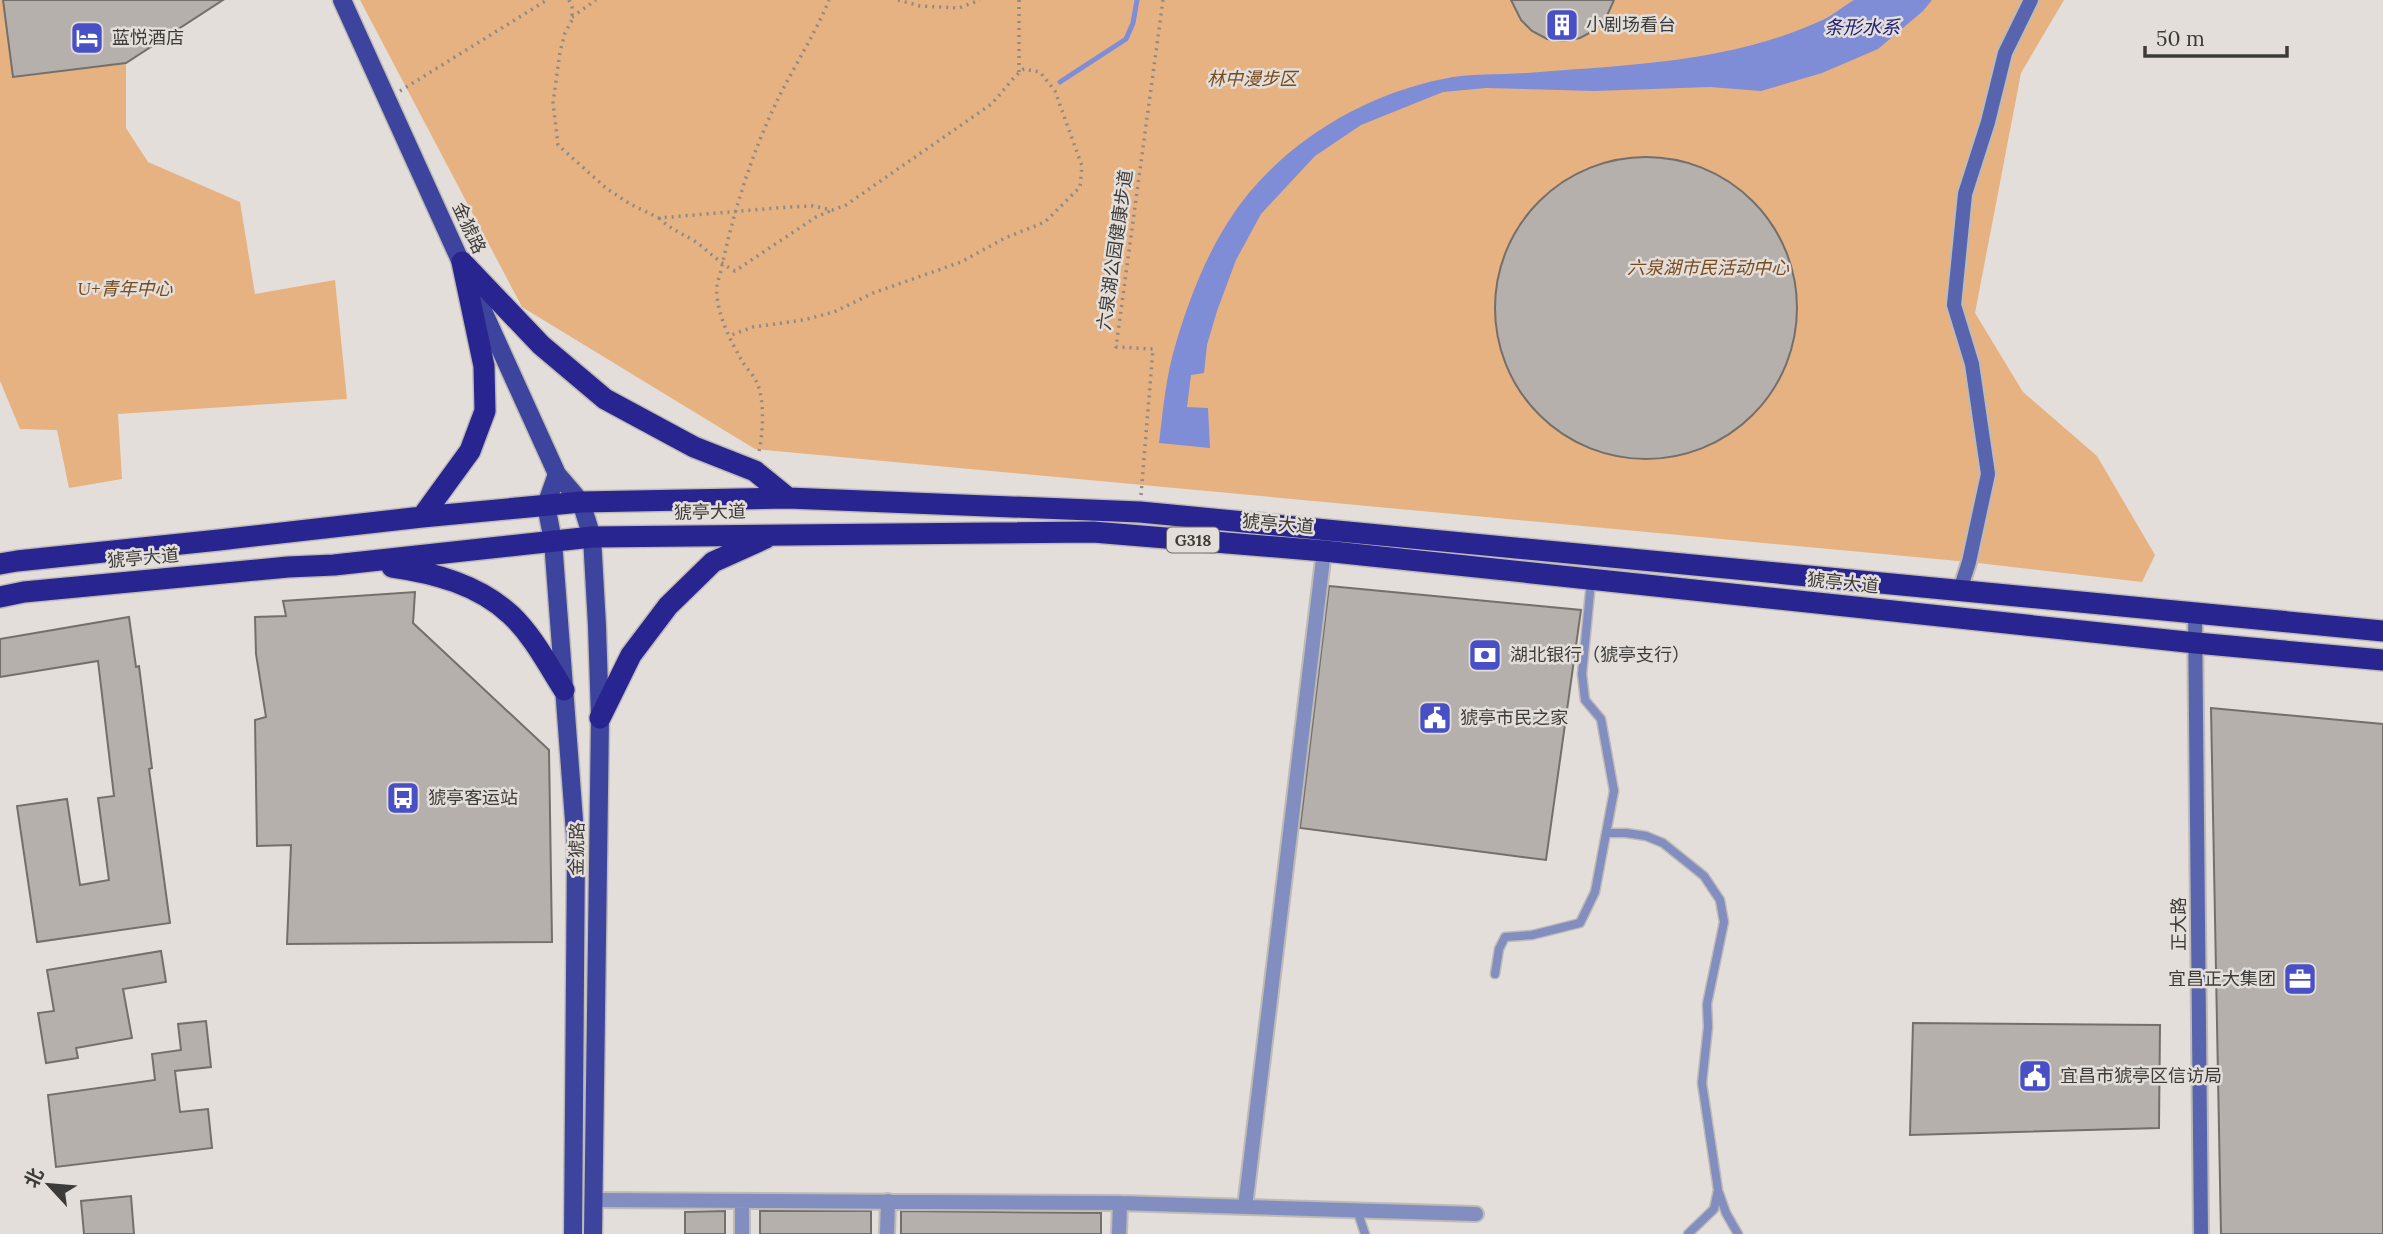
<svg xmlns="http://www.w3.org/2000/svg" width="2383" height="1234" viewBox="0 0 2383 1234" font-family="Lora,'Noto Sans SC',serif">
<style>
.green{fill:#e6b282}
.water{fill:#7f8cd6}
.lines{fill:none;stroke-linecap:round;stroke-linejoin:round}
.stream{stroke:#7f8cd6;stroke-width:5}
.building{fill:#b6b0ac;stroke:#746f6b;stroke-width:2}
.lane-casing{stroke:#bebab6;stroke-width:11}
.street-casing{stroke:#bebab6;stroke-width:18}
.secondary-casing{stroke:#bebab6;stroke-width:18}
.primary-casing{stroke:#bebab6;stroke-width:21}
.highway-casing{stroke:#bebab6;stroke-width:24}
.path{stroke:#8e8a87;stroke-width:3.5;stroke-dasharray:2 5;stroke-linecap:butt}
.lane{stroke:#828dc0;stroke-width:8}
.street{stroke:#828dc0;stroke-width:14}
.secondary{stroke:#5864ad;stroke-width:14}
.primary{stroke:#3c449e;stroke-width:18}
.highway{stroke:#282490;stroke-width:21}
.labels{text-anchor:middle;stroke-width:5;stroke-linejoin:round;paint-order:stroke}
.shield{fill:#e3ded9;stroke:#6f6c69;stroke-width:2}
.shield-label{font-size:16px;font-weight:bold;fill:#3d3b39}
.poi-label{font-size:18px;fill:#3d3b39;stroke:#e3ded9;text-anchor:start}
.park-label{font-size:18px;font-style:italic;fill:#774b1e;stroke:#e3ded9}
.street-label{font-size:18px;fill:#3d3b39;stroke:#e3ded9}
.water-label{font-size:19px;font-style:italic;fill:#222276;stroke:#e3ded9}
</style>
<rect width="100%" height="100%" fill="#e3ded9"/>
<!-- green -->
<path class="green" d="M0,0H3L13,77L126,63V128L148,162L240,202L255,294L335,280L347,399L118,414L122,479L69,488L57,430L20,429L0,381Z
M360,0H2064L2021,73L1975,313L2023,392L2097,456L2155,555L2142,582L1969,562L755,449L522,307Z"/>
<!-- water -->
<path class="water" d="M1854,0H1932L1923,11L1878,49L1822,73L1761,91L1710,87L1594,91L1486,88L1443,92L1361,125L1315,156L1261,214L1236,260L1217,311L1207,345L1204,373L1191,375L1187,407L1208,408L1210,448L1159,443C1163,410 1166,375 1176,343C1188,302 1205,258 1228,222C1275,148 1358,96 1443,79C1470,73 1500,75 1527,73C1626,65 1727,63 1818,22C1831,17 1842,7 1854,0Z"/>
<g class="lines">
<!-- stream -->
<path class="stream" d="M1060,82L1126,39L1133,23L1137,0"/>
</g>
<!-- building -->
<path class="building" d="M3,0H223L126,63L13,77Z
M1511,0H1614L1606,18L1595,30L1580,38L1564,41L1547,39L1532,31L1521,20Z
M1495 308a151 151 0 1 1 302 0a151 151 0 1 1-302 0Z
M1329,586L1581,610L1546,860L1300,828Z
M415,592L413,623L549,750L552,942L287,944L291,845L257,846L255,720L266,717L256,654L255,617L286,616L283,601Z
M129,617L136,667L139,666L152,768L149,769L170,923L37,942L17,806L67,799L80,885L109,880L98,798L114,796L98,661L0,677V639Z
M2211,708L2383,724V1234H2221Z
M161,951L166,982L123,989L132,1038L76,1048L78,1058L46,1063L38,1013L54,1011L47,970Z
M206,1021L211,1067L175,1071L180,1112L208,1109L212,1148L56,1167L48,1095L155,1080L152,1054L181,1050L178,1024Z
M1913,1023L2160,1025L2159,1128L1910,1135Z
M131,1196L134,1234H84L81,1201Z
M725,1211V1234H685V1212Z
M760,1211H871V1234H760Z
M901,1211L1101,1213V1234H901Z"/>
<g class="lines">
<defs>
<path id="lane" d="M1606,833H1626L1646,836L1663,843L1704,876L1720,900L1724,922L1707,1004L1708,1027L1702,1083L1718,1190L1714,1209L1688,1234
M1495,974L1499,949L1505,937L1532,935L1580,923L1595,892L1614,791L1601,719L1585,700L1582,674L1591,582
M1719,1193L1726,1213L1738,1234
M1357,1210L1365,1234"/>
<path id="street" d="M594,1200L1120,1203L1476,1214
M742,1202V1234
M1245,1207L1324,551
M887,1234L888,1201
M1119,1234L1120,1203"/>
<path id="secondary" d="M1960,590L1969,562L1988,474L1972,364L1954,305L1965,194L1988,122L2005,53L2031,0
M2195,613L2201,1234"/>
<path id="primary" d="M342,0L557,474L581,502L592,537L597,626L600,718L593,1234
M557,474L546,505L553,541L576,847L573,1234"/>
<path id="highway" d="M422,517L470,451L485,411L484,366L462,262L541,345L605,399L694,447L755,471L788,498
M0,564L17,561L219,540L422,517L581,502L788,498L1140,512L2383,631
M392,567C435,573 479,585 511,615C533,636 548,665 564,690
M0,597L24,592L288,567L334,565L592,537L1093,532L1324,551L2196,643L2383,660
M600,718L631,655L668,606L713,562L766,538"/>
</defs>
<!-- lane casing -->
<use href="#lane" class="lane-casing"/>
<!-- street casing -->
<use href="#street" class="street-casing"/>
<!-- secondary casing -->
<use href="#secondary" class="secondary-casing"/>
<!-- primary casing -->
<use href="#primary" class="primary-casing"/>
<!-- highway casing -->
<use href="#highway" class="highway-casing"/>
<!-- path -->
<path class="path" d="M569,0L572,7V20L565,33L560,52L553,103L558,145L606,188L630,204L659,218L788,207L813,206L832,210L846,205L990,105C1002,94 1011,78 1024,69L1040,72L1055,91L1082,166L1080,187L1045,222L1005,238L961,262L873,293L834,312L803,320L753,327L729,336
M898,0L920,6L959,8L980,0
M1019,0V72
M572,17L596,0
M400,91L547,0
M659,218C672,230 679,232 693,240C708,250 719,263 735,271L816,217L830,211
M759,451C763,434 765,400 757,383C754,375 746,368 742,361C730,340 715,311 717,286C718,279 721,272 722,266C735,204 759,131 790,76C804,50 818,27 829,0
M1141,495L1153,349L1116,347L1163,0"/>
<!-- lane -->
<use href="#lane" class="lane"/>
<!-- street -->
<use href="#street" class="street"/>
<!-- secondary -->
<use href="#secondary" class="secondary"/>
<!-- primary -->
<use href="#primary" class="primary"/>
<!-- highway -->
<use href="#highway" class="highway"/>
</g>
<!-- icons -->
<defs>
<symbol id="building-square" viewBox="-11 -11 22 22"><rect x="-9" y="-9" width="18" height="18" rx="4" fill="#4950c6" stroke="#e3ded9"/><path d="M-4-6H4V6H1V3H-1V6H-4ZM-2.5-4.3h1.7v1.8h-1.7ZM.8-4.3h1.7v1.8H.8ZM-2.5-1h1.7V.8h-1.7ZM.8-1h1.7V.8H.8Z" fill="#fff"/></symbol>
<symbol id="hotel-square" viewBox="-11 -11 22 22"><rect x="-9" y="-9" width="18" height="18" rx="4" fill="#4950c6" stroke="#e3ded9"/><path d="M-6-4.5h1.5V1H6V5H4.5V3h-9V5H-6ZM-4 0a1.8 1.8 0 1 1 3.6 0ZM.5 0V-2.5h3Q6-2.5 6 0Z" fill="#fff"/></symbol>
<symbol id="bank-square" viewBox="-11 -11 22 22"><rect x="-9" y="-9" width="18" height="18" rx="4" fill="#4950c6" stroke="#e3ded9"/><path d="M-6-4H6V4H-6ZM0-2.3a2.3 2.3 0 1 0 0 4.6a2.3 2.3 0 1 0 0-4.6Z" fill="#fff"/></symbol>
<symbol id="civic-square" viewBox="-11 -11 22 22"><rect x="-9" y="-9" width="18" height="18" rx="4" fill="#4950c6" stroke="#e3ded9"/><path d="M-.6-6.5H3V-4.5H.6V-3L4-1V1h2V6H-6V1h2V-1L-.6-3ZM-1.2 2.5V6h2.4V2.5Z" fill="#fff"/></symbol>
<symbol id="bus-square" viewBox="-11 -11 22 22"><rect x="-9" y="-9" width="18" height="18" rx="4" fill="#4950c6" stroke="#e3ded9"/><path d="M-5-6H5V4H4V6H2V4H-2V6H-4V4H-5ZM-3.5-4V0h7V-4ZM-3.5 1.2v1.5H-2V1.2ZM2 1.2v1.5H3.5V1.2Z" fill="#fff"/></symbol>
<symbol id="office-square" viewBox="-11 -11 22 22"><rect x="-9" y="-9" width="18" height="18" rx="4" fill="#4950c6" stroke="#e3ded9"/><path d="M-6-3h4V-5.5h4V-3h4V5H-6ZM-1-4.5V-3h2v-1.5ZM-6 0V1H6V0Z" fill="#fff"/></symbol>
</defs>
<g fill-rule="evenodd">
<use href="#building-square" x="1543" y="6" width="38" height="38"/>
<use href="#hotel-square" x="68" y="19" width="38" height="38"/>
<use href="#bank-square" x="1466" y="636" width="38" height="38"/>
<use href="#civic-square" x="1416" y="699" width="38" height="38"/>
<use href="#bus-square" x="384" y="779" width="38" height="38"/>
<use href="#office-square" x="2281" y="960" width="38" height="38"/>
<use href="#civic-square" x="2016" y="1057" width="38" height="38"/>
</g>
<g class="labels">
<!-- shield labels -->
<rect class="shield" x="1167" y="527.5" width="52" height="25" rx="5"/>
<g class="shield-label">
<text x="1193" y="546">G318</text>
</g>
<!-- poi labels -->
<g class="poi-label">
<text x="1586" y="31">小剧场看台</text>
<text x="112" y="44">蓝悦酒店</text>
<text x="1510" y="661">湖北银行（猇亭支行）</text>
<text x="1460" y="724">猇亭市民之家</text>
<text x="428" y="804">猇亭客运站</text>
<text x="2276" y="985" text-anchor="end">宜昌正大集团</text>
<text x="2060" y="1082">宜昌市猇亭区信访局</text>
</g>
<!-- park labels -->
<g class="park-label">
<text x="1252" y="85">林中漫步区</text>
<text x="1708" y="274">六泉湖市民活动中心</text>
<text x="125" y="295">U+青年中心</text>
</g>
<!-- street labels -->
<g class="street-label">
<text transform="translate(469 228) rotate(65)" y="6">金猇路</text>
<text transform="translate(1115 250) rotate(-82)" y="6">六泉湖公园健康步道</text>
<text transform="translate(710 512) rotate(-1)" y="6">猇亭大道</text>
<text transform="translate(1278 524) rotate(5)" y="6">猇亭大道</text>
<text transform="translate(143 558) rotate(-5)" y="6">猇亭大道</text>
<text transform="translate(1843 583) rotate(6)" y="6">猇亭大道</text>
<text transform="translate(577 849) rotate(-89)" y="6">金猇路</text>
<text transform="translate(2179 924) rotate(-90)" y="6">正大路</text>
</g>
<!-- water labels -->
<g class="water-label">
<text x="1862" y="34">条形水系</text>
</g>
</g>
<!-- north arrow -->
<g transform="translate(49 1185) rotate(296)" stroke="#e3ded9" stroke-width="5" paint-order="stroke">
<path d="M0-5L12 26L0 18L-12 26Z" fill="#3d3b39"/>
<text y="-10" font-size="19" font-weight="bold" text-anchor="middle" fill="#3d3b39">北</text>
</g>
<!-- scale -->
<path d="M2145 46v10h142v-10" fill="none" stroke="#3d3b39" stroke-width="3.5"/>
<text x="2156" y="46" font-size="21" fill="#3d3b39" stroke="#e3ded9" stroke-width="5" paint-order="stroke">50 m</text>
</svg>
